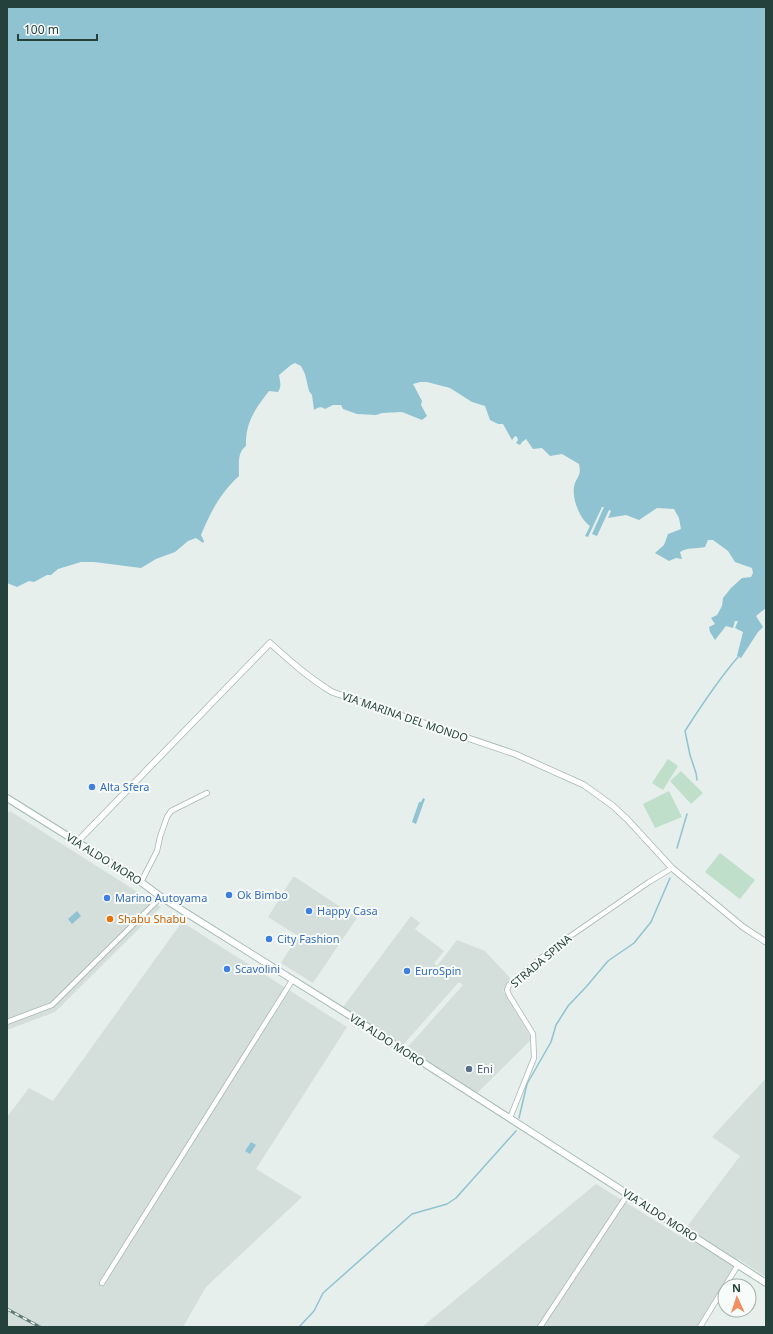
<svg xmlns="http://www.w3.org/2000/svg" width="773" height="1334" viewBox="0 0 773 1334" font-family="'Noto Sans',sans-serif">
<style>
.built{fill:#d4deda}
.green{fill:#bfdfca}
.water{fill:#8fc3d2}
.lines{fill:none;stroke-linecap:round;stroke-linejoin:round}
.stream{stroke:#8fc3d2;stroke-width:1.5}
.minor-casing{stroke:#a8b7b3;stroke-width:6}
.tertiary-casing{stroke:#a8b7b3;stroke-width:7}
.secondary-casing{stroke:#a4bab4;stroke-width:8}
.minor{stroke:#fff;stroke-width:4.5}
.tertiary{stroke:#fff;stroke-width:5.5}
.secondary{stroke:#fff;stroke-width:6}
.rail-casing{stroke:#5f7c76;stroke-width:3}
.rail{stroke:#f7fbf9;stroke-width:1.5;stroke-dasharray:4.5;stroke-linecap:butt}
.shop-dot{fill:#3f7fe0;stroke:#f7fbf9;stroke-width:1.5}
.food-dot{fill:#e8710a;stroke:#f7fbf9;stroke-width:1.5}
.service-dot{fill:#5c6f8a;stroke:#f7fbf9;stroke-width:1.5}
.labels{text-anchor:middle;stroke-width:4;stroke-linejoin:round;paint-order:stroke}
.street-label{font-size:11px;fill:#24413b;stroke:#f7fbf9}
.shop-label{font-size:11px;fill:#366cbe;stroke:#f7fbf9;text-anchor:start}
.food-label{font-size:11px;fill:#c56008;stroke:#f7fbf9;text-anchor:start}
.service-label{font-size:11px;fill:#4e5e75;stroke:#f7fbf9;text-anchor:start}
</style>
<rect width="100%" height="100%" fill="#e6efeb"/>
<!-- built -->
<path class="built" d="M10,811L161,907L55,1012L7,1030V813Z
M293,877H295L357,918L313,983L281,963L298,936L268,917Z
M411,916L420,923L415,929L444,951L434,963L437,966L457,940L485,951L511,979L503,990L530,1036V1041L476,1094L407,1048L463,985L459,982L402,1046L343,1007Z
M182,922L347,1027L256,1169L302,1197L206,1287L183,1327H7V1117L29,1088L53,1101Z
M766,1078V1277L738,1259L700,1327H422L596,1184L680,1236L740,1156L712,1137Z"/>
<!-- green -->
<path class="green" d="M668,759L678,766L663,790L652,783Z
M681,771L703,793L691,804L670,781Z
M669,791L682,817L655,828L643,804Z
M720,853L755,880L740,899L705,872Z"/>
<!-- water -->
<path class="water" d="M7,7H766V608L756,616L763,627L758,632L741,658L737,656L743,632L735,628L738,621H735L733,628L726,626L715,640L710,632L709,627L715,624L711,618L717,615L722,606L723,598L731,588L742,578L751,577L753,573L752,568L735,562L728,551L713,540H708L705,547C696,549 687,547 680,552L682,559L676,558L669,561L655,553L664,545L668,534L681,529L679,518L674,509L657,508L639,520L626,515L608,518L611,511L609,510L597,536L592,534L604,507H602L588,537L585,536L590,526C580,519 572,500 574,487C576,476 582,477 579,464L562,454L550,456L542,448L533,449L526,439L522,442L520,445L516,443L518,440L517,437L515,436L512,440L503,424H498L490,420L485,406L472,402L450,388L427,382H420L413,384L422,401L421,405L427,416L422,420L402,412L382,413L376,415L357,414L343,409L341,405H333L325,409C321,406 318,407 314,410L312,395L309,391L305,374L301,366L295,363L291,365L279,375C280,382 282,386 278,392L269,391C256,408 245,422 246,446C237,452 239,465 239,476C221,492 210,513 201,535L204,541L203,543L196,538L188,541L175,552L156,559L141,568L94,562H81L58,569L51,575H47L34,582L29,581L17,587L7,583Z
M423,798L425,799L416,824L412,822L419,802H421Z
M77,911L81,916L72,924L68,919Z
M251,1142L256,1145L250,1154L245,1151Z"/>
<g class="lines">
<!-- stream -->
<path class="stream" d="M697,780L696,773L690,755L685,731C701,706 718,680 738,657
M677,848L687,814
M519,1118L527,1084L551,1042L556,1025L568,1006L586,987L608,961L634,943L651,922L670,878
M299,1327L314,1311L323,1293L412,1214L447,1204L456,1198L516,1131"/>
<defs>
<path id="minor" d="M141,882L157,851L160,837L167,817L171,811L207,793
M7,1022L52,1005L161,897
M510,1118L534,1058L533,1034L509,995L507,990L509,985L553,948L649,882L672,868
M102,1283L293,979
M725,1286L738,1265
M540,1327L628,1194
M700,1327L725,1286"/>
<path id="tertiary" d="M77,842L270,643C290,661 309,678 332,692L515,754L584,785L613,806L627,819L672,868L743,927L766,942"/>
<path id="secondary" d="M7,798L141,882L161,897L349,1015L766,1283"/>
</defs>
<!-- minor casing -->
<use href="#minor" class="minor-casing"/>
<!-- tertiary casing -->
<use href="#tertiary" class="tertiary-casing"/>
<!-- secondary casing -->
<use href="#secondary" class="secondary-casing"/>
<!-- minor -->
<use href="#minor" class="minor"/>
<!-- tertiary -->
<use href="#tertiary" class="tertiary"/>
<!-- secondary -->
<use href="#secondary" class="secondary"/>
<defs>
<path id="rail" d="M7,1309L40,1327"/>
</defs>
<!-- rail casing -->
<use href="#rail" class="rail-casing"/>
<!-- rail -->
<use href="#rail" class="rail"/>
</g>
<!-- markers -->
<g class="shop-dot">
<circle cx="92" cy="787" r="4"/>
<circle cx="229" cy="895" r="4"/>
<circle cx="107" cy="898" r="4"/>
<circle cx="309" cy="911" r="4"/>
<circle cx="269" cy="939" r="4"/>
<circle cx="227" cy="969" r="4"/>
<circle cx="407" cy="971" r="4"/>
</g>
<circle class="food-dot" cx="110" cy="919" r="4"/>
<circle class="service-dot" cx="469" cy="1069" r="4"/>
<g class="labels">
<!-- street labels -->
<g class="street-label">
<text transform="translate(405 717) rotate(19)" y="4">VIA MARINA DEL MONDO</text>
<text transform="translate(104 859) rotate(32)" y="4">VIA ALDO MORO</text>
<text transform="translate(541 961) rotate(-40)" y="4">STRADA SPINA</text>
<text transform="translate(387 1040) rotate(33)" y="4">VIA ALDO MORO</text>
<text transform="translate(660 1215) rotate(33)" y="4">VIA ALDO MORO</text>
</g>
<!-- shop labels -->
<g class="shop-label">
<text x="100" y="791">Alta Sfera</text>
<text x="237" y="899">Ok Bimbo</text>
<text x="115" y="902">Marino Autoyama</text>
<text x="317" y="915">Happy Casa</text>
<text x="277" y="943">City Fashion</text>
<text x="235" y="973">Scavolini</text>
<text x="415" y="975">EuroSpin</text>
</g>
<!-- food labels -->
<g class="food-label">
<text x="118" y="923">Shabu Shabu</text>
</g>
<!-- service labels -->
<g class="service-label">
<text x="477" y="1073">Eni</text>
</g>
</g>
<!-- border -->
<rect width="773" height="1334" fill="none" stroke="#24413b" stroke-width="16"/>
<!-- north arrow -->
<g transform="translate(737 1298) rotate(357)"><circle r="19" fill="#f7fbf9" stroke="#a3b1ad"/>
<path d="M0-3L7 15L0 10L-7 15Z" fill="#f18e61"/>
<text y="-6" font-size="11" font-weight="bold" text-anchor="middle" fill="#24413b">N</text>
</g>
<!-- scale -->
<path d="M18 34v6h79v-6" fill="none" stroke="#24413b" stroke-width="2"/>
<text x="24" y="34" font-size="12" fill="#24413b" stroke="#f7fbf9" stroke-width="3" paint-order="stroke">100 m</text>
</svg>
